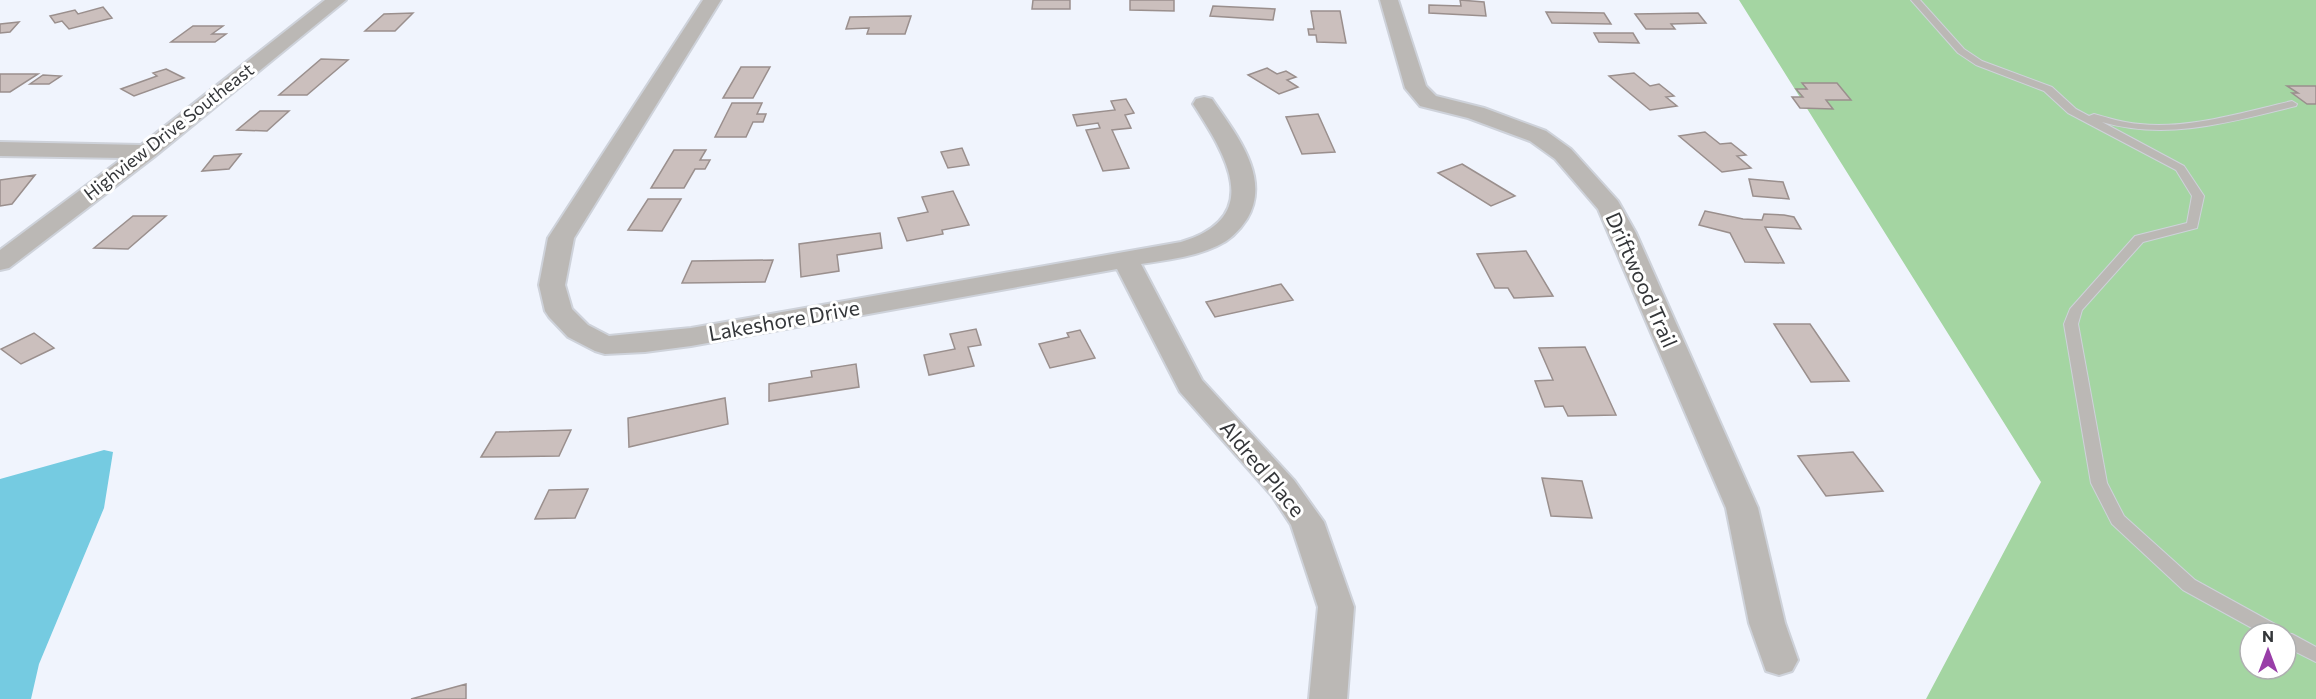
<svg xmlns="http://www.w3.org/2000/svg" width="2316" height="699" viewBox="0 0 2316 699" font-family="Commissioner,sans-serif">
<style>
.green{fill:#a4d5a2;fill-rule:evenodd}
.water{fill:#75cbe1}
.building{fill:#cbbfbd;stroke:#9a8f8d;stroke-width:1.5}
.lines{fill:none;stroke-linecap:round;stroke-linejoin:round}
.lane-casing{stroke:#ced2da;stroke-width:2}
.street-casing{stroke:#ced2da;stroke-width:4}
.lane{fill:#bbb8b5;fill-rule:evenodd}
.street{fill:#bbb8b5;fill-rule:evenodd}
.labels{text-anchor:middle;stroke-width:6;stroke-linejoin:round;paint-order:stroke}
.far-street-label{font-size:18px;fill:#343639;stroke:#fff}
.street-label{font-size:21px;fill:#343639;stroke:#fff}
</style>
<rect width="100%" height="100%" fill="#f0f4fd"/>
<!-- green -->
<path class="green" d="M1739,0H2316V699H1926L2041,482ZM2250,633H2286V669H2250Z"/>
<!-- water -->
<path class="water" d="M104,450L113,452L104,508L39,664L31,699H0V479Z"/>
<!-- building -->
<path class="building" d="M1033,0H1070V9H1032Z
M1130,0H1174V11L1130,10Z
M1460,0L1484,2L1486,16L1429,13V5L1461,6Z
M1213,6L1275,9L1273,20L1210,16Z
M103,7L112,18L69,29L62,21L55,23L50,16L75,10L78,14Z
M1311,11H1340L1346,43L1317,42L1316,35H1309L1308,29H1314Z
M1546,12L1604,13L1611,24L1552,23Z
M413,13L395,31H365L384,14Z
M1698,13L1706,23L1671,24L1675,29H1646L1635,14Z
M911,16L905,34H867L869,28L846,29L850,17Z
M19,22L10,32L0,33V24Z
M193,26H223L212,34H226L215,42H171Z
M1594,33H1633L1639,43L1599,42Z
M321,59L348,60L307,95H279Z
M741,67H770L753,98H723Z
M1267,68L1277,74L1286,71L1296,77L1287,80L1298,87L1279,94L1248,75Z
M166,69L184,78L134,96L121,89L157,76L153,73Z
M1634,73L1650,86L1659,84L1674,96L1666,97L1677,106L1650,110L1609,76Z
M0,74H38L10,92H0Z
M43,75L61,76L49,84H30Z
M1802,83H1837L1851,100H1826L1833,109L1800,108L1792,97H1803L1796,89H1807Z
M2287,86H2316V104H2307L2292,93H2298Z
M1126,99L1134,113L1125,115L1131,128L1112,130L1129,168L1103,171L1086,130L1100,128L1098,123L1077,126L1073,115L1115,110L1111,101Z
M732,103H762L757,114H766L763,122H753L746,137H715Z
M260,111H289L267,131L237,130Z
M1318,114L1335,152L1302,154L1286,117Z
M1705,132L1720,144L1731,143L1746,155L1737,156L1751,168L1722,172L1679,136Z
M962,148L969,165L948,168L941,152Z
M674,150H706L700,160H710L705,169H695L684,188H651Z
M241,154L229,169L202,171L214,156Z
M1462,164L1515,196L1491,206L1438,173Z
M35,175L12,204L0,206V180Z
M1749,179L1783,182L1789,199L1753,196Z
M953,191L969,225L942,230L943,234L907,241L898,218L928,212L922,197Z
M648,199H681L662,231L628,230Z
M1705,211L1743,219L1762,220L1764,214L1784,215L1794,217L1801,229L1765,227L1784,263L1745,262L1730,233L1699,225Z
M133,216H166L128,249L94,248Z
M880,233L882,248L837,255L839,271L801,277L799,244Z
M1526,251L1553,296L1514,298L1508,288H1495L1477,254Z
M773,260L765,282L682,283L692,261Z
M1281,284L1293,300L1215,317L1206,302Z
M1774,324H1810L1849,381L1811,382Z
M976,329L981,345L968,347L974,366L929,375L924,355L955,349L950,334Z
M1080,330L1095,358L1050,368L1039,344L1069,337L1067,333Z
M34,333L54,348L21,364L1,349Z
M1585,347L1616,415L1568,416L1563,406L1545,407L1535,381L1553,380L1539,348Z
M856,364L859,387L769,401V384L812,377L811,371Z
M725,398L728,424L629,447L628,418Z
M571,430L559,456L481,457L496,432Z
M1853,452L1883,491L1826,496L1798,456Z
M1542,478L1582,481L1592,518L1551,516Z
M588,489L575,518L535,519L549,490Z
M466,684V699H411Z"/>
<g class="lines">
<defs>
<path id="lane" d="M1911,0H1920L1964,49L1982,61L2052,87L2076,109L2089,116L2094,114C2109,118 2124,123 2140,124C2191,129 2243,112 2292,101L2297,104L2296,106C2230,122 2168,141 2102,122L2184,166L2204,196L2197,228L2143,242L2082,310L2078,324L2107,483L2124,516L2195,580L2282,628L2284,633L2292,634L2316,647V662L2286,647V633H2261L2183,590L2112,524L2091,483L2064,324L2070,309L2135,236L2187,223L2192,196L2176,170L2068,113L2044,91L1976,65L1958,53Z"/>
<path id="street" d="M325,0H346L154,157L9,268L0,270V250L123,158L0,156V142L141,145Z
M703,0H721L574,238L565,285L572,309L588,325L609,336L691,328L1181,242C1265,217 1226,155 1193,104L1196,99L1204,97L1212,99C1235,133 1272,177 1247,219C1240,230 1229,241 1217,246C1194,257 1167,260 1141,264L1202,380L1294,480L1324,522L1354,607L1347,699H1309L1318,607L1291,525L1272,496L1180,392L1117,269L691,346L645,352L605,354L595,351L568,337L549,317L545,311L539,285L548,238Z
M1380,0H1398L1426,86L1436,96L1484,108L1546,131L1571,149L1618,201L1636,233L1758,508L1785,623L1798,660L1792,671L1779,675L1766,671L1749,623L1726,508L1598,209L1555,159L1530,141L1468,118L1420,106L1405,88Z"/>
</defs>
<!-- lane casing -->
<use href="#lane" class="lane-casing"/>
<!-- street casing -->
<use href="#street" class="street-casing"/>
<!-- lane -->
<use href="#lane" class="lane"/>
<!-- street -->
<use href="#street" class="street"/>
</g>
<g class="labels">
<!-- far-street labels -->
<g class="far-street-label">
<text transform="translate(169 132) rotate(-38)" y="6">Highview Drive Southeast</text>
</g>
<!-- street labels -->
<g class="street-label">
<text transform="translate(1641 280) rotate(66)" y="7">Driftwood Trail</text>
<text transform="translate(784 321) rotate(-10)" y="7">Lakeshore Drive</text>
<text transform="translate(1262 469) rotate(50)" y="7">Aldred Place</text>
</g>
</g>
<!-- north arrow -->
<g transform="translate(2268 651)"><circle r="28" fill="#ffffff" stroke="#aeafb0" stroke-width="1.5"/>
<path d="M0-4.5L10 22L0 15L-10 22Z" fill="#993ea8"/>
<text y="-9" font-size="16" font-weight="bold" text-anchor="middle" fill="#343639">N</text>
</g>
</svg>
